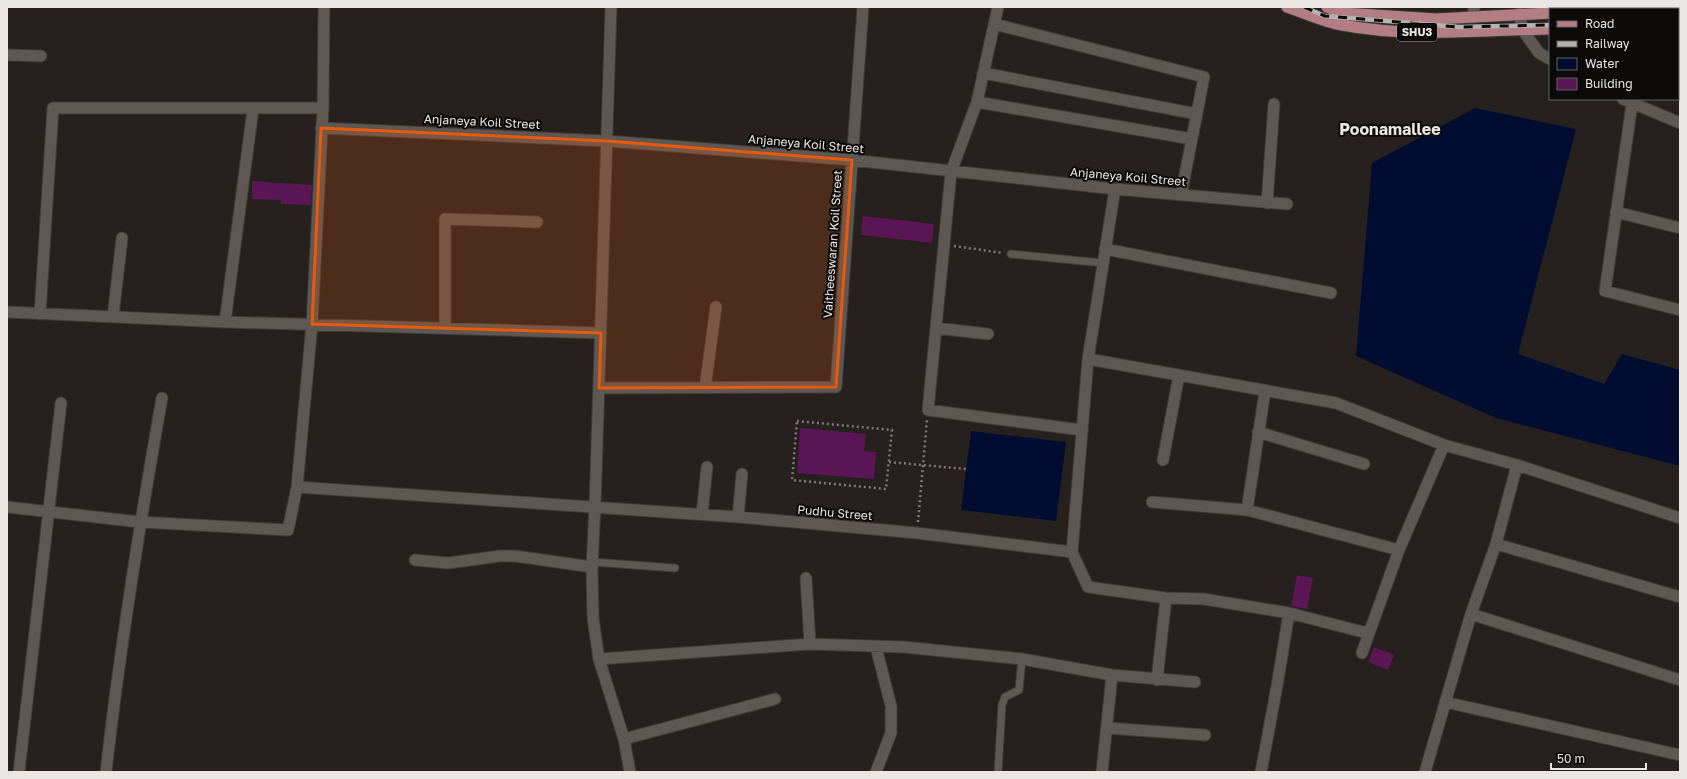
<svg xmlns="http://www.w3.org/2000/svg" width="1687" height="779" viewBox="0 0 1687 779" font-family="'Golos Text',sans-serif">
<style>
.water{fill:#000d31}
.building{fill:#5b1655}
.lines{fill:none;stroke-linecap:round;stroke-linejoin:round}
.service-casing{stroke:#3f3b38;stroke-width:9}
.minor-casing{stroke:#3f3b38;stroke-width:13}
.tertiary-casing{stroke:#3f3b38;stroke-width:13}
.primary-casing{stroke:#3f3b38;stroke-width:13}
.path{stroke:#7e7a77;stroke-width:2.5;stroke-dasharray:2 3;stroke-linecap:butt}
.service{stroke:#5d5854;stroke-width:7}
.minor{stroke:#5d5854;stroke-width:11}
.tertiary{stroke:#5d5854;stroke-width:11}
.primary{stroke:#b27e83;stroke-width:11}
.rail-casing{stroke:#b6b2b0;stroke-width:4.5}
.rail{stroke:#0d0b0a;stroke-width:3;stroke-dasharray:9;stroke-linecap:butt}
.marked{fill:#e8590c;fill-opacity:0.2;stroke:#e8590c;stroke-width:3;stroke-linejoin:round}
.labels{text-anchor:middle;stroke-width:4;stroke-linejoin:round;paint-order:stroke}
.shield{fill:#0d0b0a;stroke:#a7a4a3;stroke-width:1}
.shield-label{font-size:11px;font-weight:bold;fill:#e9e6e4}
.street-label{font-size:12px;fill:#e9e6e4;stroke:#0d0b0a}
.district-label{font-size:16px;font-weight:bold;fill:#e9e6e4;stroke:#0d0b0a}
</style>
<rect width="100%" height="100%" fill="#26211e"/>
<!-- water -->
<path class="water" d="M1475,108L1576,129L1518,354L1604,384L1622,354L1680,370V466L1496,418L1356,356L1372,163Z
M971,431L1066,442L1056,521L961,510Z"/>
<!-- building -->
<path class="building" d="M252,181L312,185L311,205L281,204V200L252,199Z
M863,216L934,224L932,243L861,235Z
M800,428L866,434L864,451L876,452L874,479L797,473Z
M1297,575L1313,578L1307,609L1291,606Z
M1374,647L1394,655L1388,670L1368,662Z"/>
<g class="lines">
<defs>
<path id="service" d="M1591,9V7
M1011,254L1103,263
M592,562L675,568
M998,772L1002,705L1005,697L1019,690L1022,659"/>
<path id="minor" d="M998,7L977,102L951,172L928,410L1082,430
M1520,13L1522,29L1539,53L1550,59
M1473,17L1474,7
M994,24L1204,77L1181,195
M7,55L41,56
M983,73L1197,114
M1623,99L1680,123
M977,102L1192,139
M1632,104L1605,291L1680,310
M321,128L607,141L852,160L1115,189L1287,204
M1115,189L1088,359L1072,552L1088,587L1166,598L1204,599L1289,613L1363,632L1369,631
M1267,203L1274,104
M1616,212L1680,228
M1105,249L1331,293
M7,312L225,322L601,333
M40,314L53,108H323
M113,317L122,238
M225,322L253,109
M445,328V219L537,222
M936,328L988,334
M1088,359L1336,403L1444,445L1517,465L1680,518
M599,388L836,387L863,7
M705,388L716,307
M1258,432L1364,464
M1163,460L1179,375
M297,487L738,517L917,533L1072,552
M1152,502L1247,510L1399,550
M7,507L140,522L288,530L297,487L312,324L323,108L324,7
M1247,510L1265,391
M702,514L707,467
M738,517L742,474
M1496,544L1680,597
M415,560L448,563L500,556H515L592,567
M806,578L810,644
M1471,614L1680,680
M1362,653L1399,550L1444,445
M599,659L810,644L904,647L1022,659L1112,675L1195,682
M1157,680L1166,598
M1445,702L1680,755
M1107,728L1205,735
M624,739L775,699
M19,772L61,403
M106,772C120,647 140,522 162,398
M876,772L891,733V706L876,647
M1102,772L1112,675
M1261,772L1277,686L1289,613
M1425,772L1471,614L1496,544L1517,465"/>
<path id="tertiary" d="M611,7L595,506L592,567L593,618L599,659L624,739L630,772"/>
<path id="primary" d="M1287,7C1305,13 1324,22 1342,25C1411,38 1481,30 1550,29
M1327,7L1343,13L1436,19L1550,13
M1657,9L1680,8
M1678,27H1680"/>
</defs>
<!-- service casing -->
<use href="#service" class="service-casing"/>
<!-- minor casing -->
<use href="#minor" class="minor-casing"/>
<!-- tertiary casing -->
<use href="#tertiary" class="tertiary-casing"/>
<!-- primary casing -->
<use href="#primary" class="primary-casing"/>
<!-- path -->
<path class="path" d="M954,246L1003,253
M797,421L892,430L886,489L792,480Z
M889,462L966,469
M918,522L927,420"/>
<!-- service -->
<use href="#service" class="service"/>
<!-- minor -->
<use href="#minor" class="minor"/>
<!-- tertiary -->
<use href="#tertiary" class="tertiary"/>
<!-- primary -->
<use href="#primary" class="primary"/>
<defs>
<path id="rail" d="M1304,7L1325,16L1459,27L1550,25
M1678,17H1680"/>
</defs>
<!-- rail casing -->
<use href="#rail" class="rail-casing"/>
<!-- rail -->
<use href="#rail" class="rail"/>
</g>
<!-- marked area -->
<path class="marked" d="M321,128L607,141L852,160L836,387L599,388L601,333L312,324Z"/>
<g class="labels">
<!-- shield labels -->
<rect class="shield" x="1397" y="23" width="40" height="18" rx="3"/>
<g class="shield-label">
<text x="1417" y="36">SHU3</text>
</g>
<!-- street labels -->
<g class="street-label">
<text transform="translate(482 122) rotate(3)" y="4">Anjaneya Koil Street</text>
<text transform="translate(806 144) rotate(5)" y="4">Anjaneya Koil Street</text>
<text transform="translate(1128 177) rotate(5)" y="4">Anjaneya Koil Street</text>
<text transform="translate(833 244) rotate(-86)" y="4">Vaitheeswaran Koil Street</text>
<text transform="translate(835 513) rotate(5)" y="4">Pudhu Street</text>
</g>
<!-- district labels -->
<g class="district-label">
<text x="1390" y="135">Poonamallee</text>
</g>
</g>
<!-- border -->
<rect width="1687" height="779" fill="none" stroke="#e9e6e4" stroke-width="16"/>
<!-- legend -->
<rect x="1549" y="8" width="130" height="92" fill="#0d0b0a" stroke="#656361"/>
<rect x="1557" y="21" width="20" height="6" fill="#b27e83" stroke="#656361"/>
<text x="1585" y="28" font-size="12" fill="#e9e6e4">Road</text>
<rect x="1557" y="41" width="20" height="6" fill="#b6b2b0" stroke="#656361"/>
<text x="1585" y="48" font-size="12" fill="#e9e6e4">Railway</text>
<rect x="1557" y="58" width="20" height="12" fill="#000d31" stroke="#656361"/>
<text x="1585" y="68" font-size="12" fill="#e9e6e4">Water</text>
<rect x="1557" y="78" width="20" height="12" fill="#5b1655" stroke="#656361"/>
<text x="1585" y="88" font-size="12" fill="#e9e6e4">Building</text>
<!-- scale -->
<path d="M1551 763v6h95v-6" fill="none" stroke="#e9e6e4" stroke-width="2"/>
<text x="1557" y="763" font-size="12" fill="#e9e6e4" stroke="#0d0b0a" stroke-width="3" paint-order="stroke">50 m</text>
</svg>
